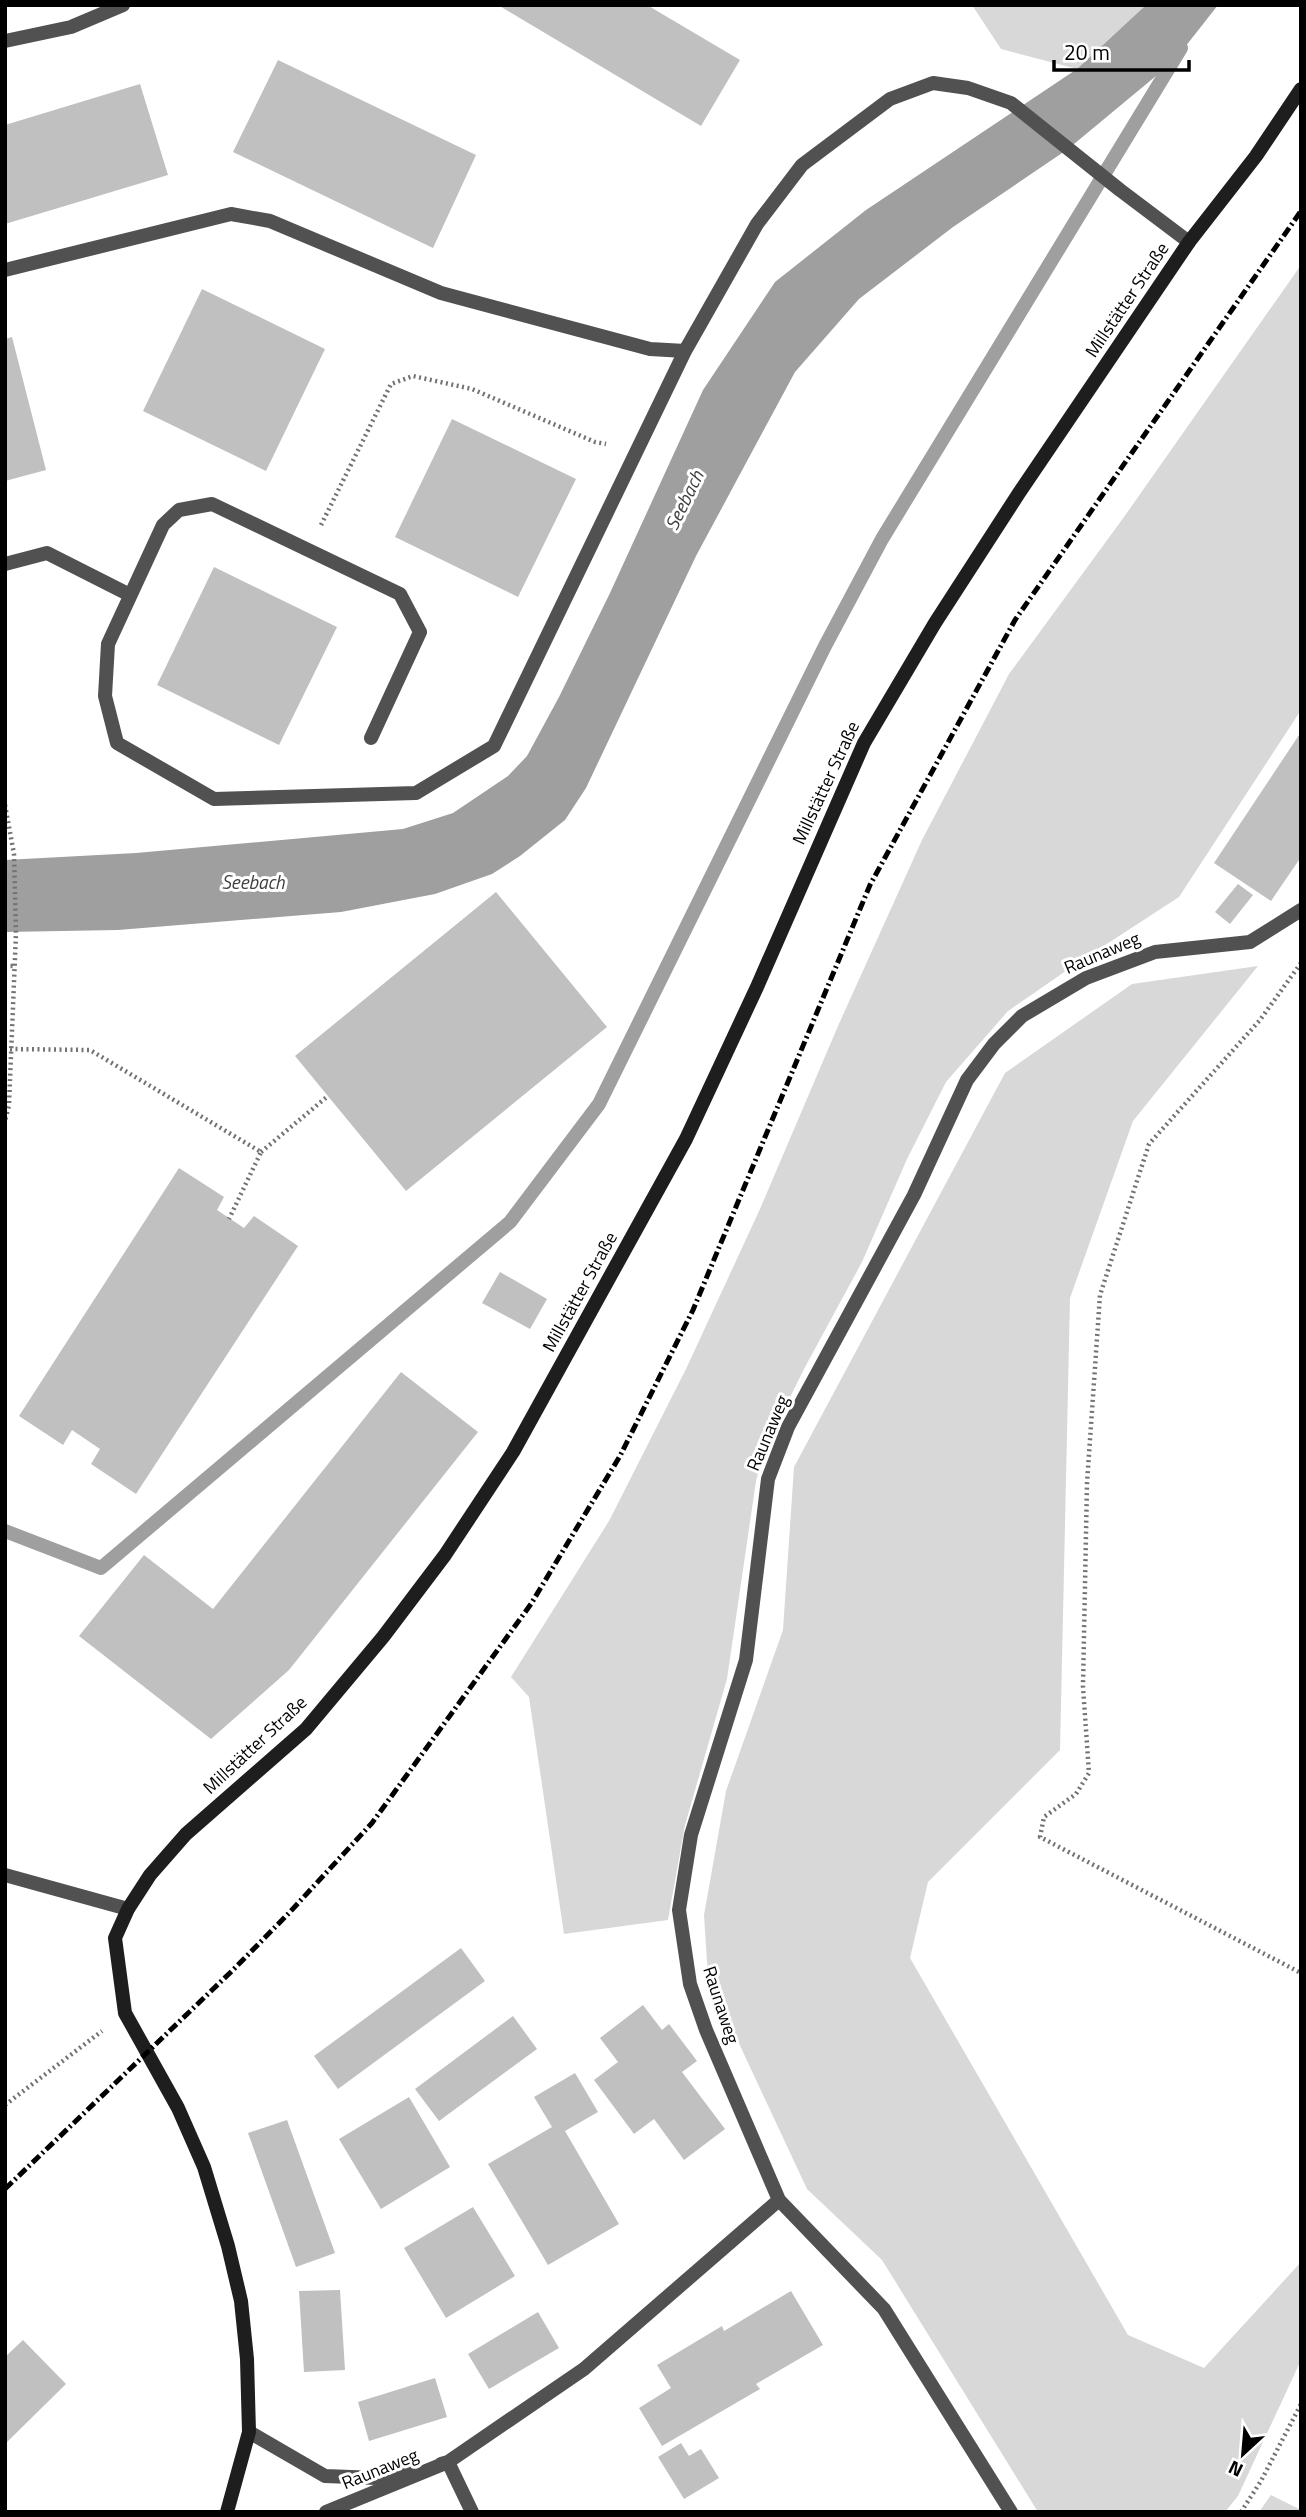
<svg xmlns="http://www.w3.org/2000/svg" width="1306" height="2517" viewBox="0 0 1306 2517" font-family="'Titillium Web',sans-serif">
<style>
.green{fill:#d8d8d8}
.water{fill:#9f9f9f}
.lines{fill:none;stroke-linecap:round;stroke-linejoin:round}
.stream{stroke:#9f9f9f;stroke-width:14}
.building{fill:#c0c0c0}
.path{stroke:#737373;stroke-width:4.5;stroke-dasharray:2 3.5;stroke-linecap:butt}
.lane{stroke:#515151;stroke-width:14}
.street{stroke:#515151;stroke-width:14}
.secondary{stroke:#1e1e1e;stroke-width:14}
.rail{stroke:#000;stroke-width:5;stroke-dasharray:10 3.5 2 3.5;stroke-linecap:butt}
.labels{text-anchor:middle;stroke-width:6;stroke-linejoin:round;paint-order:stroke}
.street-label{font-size:18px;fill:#000;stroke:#fff}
.water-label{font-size:19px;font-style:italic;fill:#404040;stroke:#fff}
</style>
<rect width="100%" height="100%" fill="#fff"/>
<!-- green -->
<path class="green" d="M972,5H1146L1077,69L1001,49Z
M1301,265V710L1179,897L1073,966L1008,1011L946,1082L907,1159L862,1262L804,1369L765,1448L756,1481L727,1679L685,1825L668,1920L564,1934L529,1697L511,1677L609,1521L686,1369L760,1209L838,1026L922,840L1009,674L1124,517Z
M1258,966L1133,1121L1070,1298L1060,1750L928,1882L910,1958L1128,2335L1204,2368L1301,2262V2360L1238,2496L1225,2512H1038L882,2260L807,2189L708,1977L704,1915L726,1791L783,1630L794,1467L1005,1073L1132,984Z
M1271,2495L1301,2510V2512H1259Z"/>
<!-- water -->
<path class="water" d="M1146,5H1218L1174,61L1068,149L953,227L859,299L795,372L696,556L586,788L565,820L520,856L492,874L435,894L341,912L118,930L5,932V860L136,853L403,829L453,813L508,776L527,756L559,697L610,593L703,390L775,282L866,210L1077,69Z"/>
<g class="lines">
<!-- stream -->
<path class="stream" d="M5,1531L101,1568L510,1222L599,1104L825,646L882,539L1181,48"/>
</g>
<!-- building -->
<path class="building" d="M498,5H647L740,60L701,126Z
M278,60L476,155L433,248L233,152Z
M140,84L168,175L5,224V125Z
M202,289L325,349L266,471L143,411Z
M12,337L46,470L5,481V339Z
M452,419L576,479L518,597L395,537Z
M214,567L337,627L279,745L157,685Z
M1301,732V857L1271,901L1214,863Z
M1238,884L1253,895L1230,924L1215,912Z
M496,892L607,1027L406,1191L295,1056Z
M179,1168L224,1197L217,1210L244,1228L254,1216L298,1246L136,1494L91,1464L100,1449L72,1430L63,1445L19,1416Z
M500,1272L547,1299L530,1329L482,1303Z
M401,1372L478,1432L289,1670L211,1739L79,1636L144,1555L213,1609Z
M461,1948L485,1981L338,2089L314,2056Z
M643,2005L662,2030L669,2024L697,2061L682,2072L725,2129L684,2160L654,2119L634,2134L594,2080L618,2062L600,2038Z
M513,2016L537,2049L439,2121L415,2089Z
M575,2073L598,2112L565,2131L619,2224L548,2265L488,2164L552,2127L534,2097Z
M409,2097L450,2167L381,2209L339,2139Z
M287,2120L335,2253L296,2267L248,2133Z
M473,2207L515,2276L446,2318L404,2248Z
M340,2290L345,2370L304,2372L299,2291Z
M791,2291L823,2345L756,2384L760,2389L662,2446L639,2408L671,2388L657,2365L722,2326L724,2331Z
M538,2312L559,2348L489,2389L468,2354Z
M23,2340L66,2384L5,2444V2357Z
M435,2378L447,2417L369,2441L358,2402Z
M681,2443L689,2456L701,2449L719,2478L684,2499L658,2457Z"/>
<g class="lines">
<!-- path -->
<path class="path" d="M321,525L391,384L413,376L472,389L595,442L606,444
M5,805L14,854L16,933L9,1105L5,1121
M1301,963L1260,1020L1149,1144L1100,1295L1087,1483L1083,1687L1089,1773L1076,1794L1044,1817L1040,1837L1301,1973
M5,966H13
M10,1049L90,1050L261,1152L229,1219
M261,1152L328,1096
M5,2105L102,2031
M1241,2512L1261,2481L1301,2404"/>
<!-- lane -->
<path class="lane" d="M5,270L231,214L270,221L441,293L650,349L685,351
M5,564L47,553L130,595
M371,738L420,632L400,594L212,504L179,510L163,525L108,644L105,696L117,743L214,799L416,793L494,746L685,351L757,224L802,165L890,99L933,83L968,88L1011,103L1120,190L1189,242"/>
<!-- street -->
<path class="street" d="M5,41L71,27L123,5
M5,1875L128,1909
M779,2200L884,2309L1011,2512
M249,2432L325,2476L377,2478L408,2471
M441,2464L448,2462L472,2512
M326,2512L448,2462L584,2369L779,2200L706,2030L690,1984L679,1910L691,1835L746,1660L768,1479L788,1427L914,1195L967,1080L994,1044L1022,1016L1086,978L1155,952L1250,942L1301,910"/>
<!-- secondary -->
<path class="secondary" d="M227,2512L249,2432L247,2359L241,2301L228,2246L204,2167L178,2108L125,2013L115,1938L128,1909L150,1875L186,1834L306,1729L383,1637L445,1555L513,1452L686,1139L757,987L864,743L935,623L1019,493L1189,242L1256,156L1301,89"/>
<!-- rail -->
<path class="rail" d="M5,2189L234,1969L289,1913L372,1823L531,1604L620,1456L693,1310L870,885L1015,620L1301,211"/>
</g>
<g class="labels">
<!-- street labels -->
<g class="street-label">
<text transform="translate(1127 300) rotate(-56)" y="6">Millstätter Straße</text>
<text transform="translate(826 783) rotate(-65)" y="6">Millstätter Straße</text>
<text transform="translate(1102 953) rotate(-23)" y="6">Raunaweg</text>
<text transform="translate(580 1292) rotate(-61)" y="6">Millstätter Straße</text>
<text transform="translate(768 1433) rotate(-67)" y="6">Raunaweg</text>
<text transform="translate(255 1745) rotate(-43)" y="6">Millstätter Straße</text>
<text transform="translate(721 2005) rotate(72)" y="6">Raunaweg</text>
<text transform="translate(380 2469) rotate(-22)" y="6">Raunaweg</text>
</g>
<!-- water labels -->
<g class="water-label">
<text transform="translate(684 500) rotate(-64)" y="7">Seebach</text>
<text x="253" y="889">Seebach</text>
</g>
</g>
<!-- border -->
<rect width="1306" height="2517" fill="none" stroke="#000000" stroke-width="14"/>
<!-- north arrow -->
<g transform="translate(1243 2454) rotate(206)" stroke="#ffffff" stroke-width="5" paint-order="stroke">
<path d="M0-5L12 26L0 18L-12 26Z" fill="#000000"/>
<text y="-10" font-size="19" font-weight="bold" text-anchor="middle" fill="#000000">N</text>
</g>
<!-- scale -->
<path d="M1054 60v10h135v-10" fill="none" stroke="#000000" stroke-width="3.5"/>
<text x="1064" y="60" font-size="21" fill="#000000" stroke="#ffffff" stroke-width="5" paint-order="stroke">20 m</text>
</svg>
